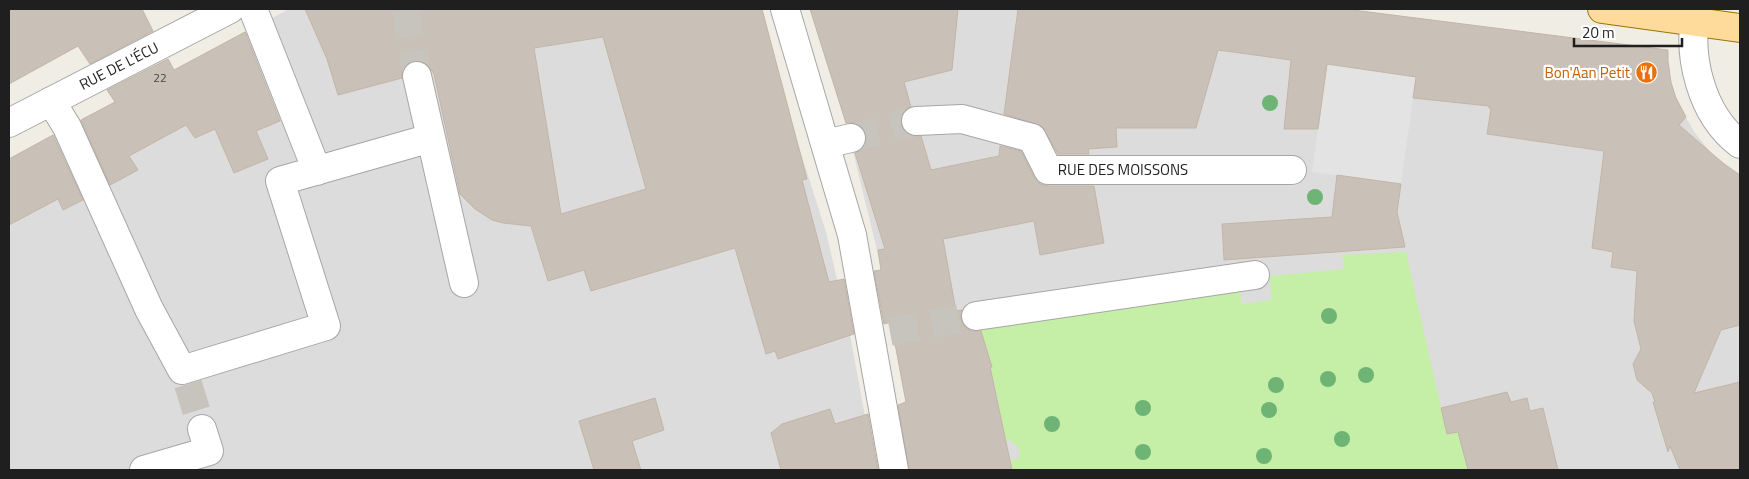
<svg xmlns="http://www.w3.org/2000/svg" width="1749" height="479" viewBox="0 0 1749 479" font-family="'Titillium Web',sans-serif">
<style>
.residential{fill:#dddcdc}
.grass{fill:#c5eea7}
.parking{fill:#e3e3e3}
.building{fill:#c9c0b7;stroke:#c3b5a6;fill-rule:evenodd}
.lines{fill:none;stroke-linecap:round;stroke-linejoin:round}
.minor-tunnel{stroke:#c6c4bd;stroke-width:28;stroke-dasharray:28 14;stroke-linecap:butt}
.minor-casing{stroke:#a6a6a6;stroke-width:30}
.major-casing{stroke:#9a7300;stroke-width:30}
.minor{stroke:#fff;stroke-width:28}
.major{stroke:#ffdb9b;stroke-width:28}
.tree{fill:#6eb474}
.labels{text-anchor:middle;stroke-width:4.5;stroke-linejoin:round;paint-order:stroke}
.number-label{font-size:12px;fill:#4a4745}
.street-label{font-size:15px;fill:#1f1f1f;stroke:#fff}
.food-label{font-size:15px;fill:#c56008;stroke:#fff;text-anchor:end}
</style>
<rect width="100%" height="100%" fill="#f0ede5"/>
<!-- residential -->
<path class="residential" d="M289,9H755L826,232L850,335L875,470H9V159Z
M810,9H1345L1668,50V68L1676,98L1679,106L1695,133L1711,153L1740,175V470H918L894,340L890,332L891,322L877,250L847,127Z"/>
<!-- grass -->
<path class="grass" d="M1406,252L1447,434L1458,432L1468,470H1007L1005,460C1012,463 1023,459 1019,449C1017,445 1013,443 1010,440L1006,441L994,382L990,383L987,368L992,366L980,327L1236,288L1241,294V304L1272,300L1269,276L1344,269L1343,255Z"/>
<!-- parking -->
<path class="parking" d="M1327,64L1416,77L1401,184L1312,172Z"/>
<!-- building -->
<path class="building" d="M9,9H142L153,31L90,64L78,46L9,84Z
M305,9H762L807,179L802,180L829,282L844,279L854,334L778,359L775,351L766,354L735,248L591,291L584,270L548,281L531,226L503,223L492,220L475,209L460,194L434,74L429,66L421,61H413L406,65L402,71V78L338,95L327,59ZM603,37L646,189L561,214L534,48Z
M810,9H958L952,70L904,82L911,107L907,108L902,114L900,122L903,129L909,135L921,136L931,170L999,156L1000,146L1021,151L1034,177L1040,184L1048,186H1094L1104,243L1040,255L1034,221L943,239L956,311L962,310L961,319L964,326L971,331H981L992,367H990L1012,470H909L898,405L906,402L891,322L884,324L874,271L881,270L878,250L885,249L855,153L861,150L866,143V135L863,128L856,123H846Z
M1018,9H1345L1668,50V61L1671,83L1676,98L1686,117L1679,125L1724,164L1740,175V325L1721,330L1694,393L1740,382V470H1680L1670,446L1668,452L1653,402H1655L1652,393L1637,380L1633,364L1641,349L1634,321L1637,271L1611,267L1613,252L1592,248L1604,151L1487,134L1491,108H1489V106L1413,98L1416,77L1327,64L1318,129H1284L1291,60L1218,50L1196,128H1116L1117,147L1088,149L1089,154H1058L1042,126L1004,114Z
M245,32L280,121L256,131L268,159L234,173L215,129L195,138L186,125L129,156L138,170L110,185L81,120L115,102L107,90L168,59L174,70Z
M53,135L83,200L63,210L58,199L9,225V159Z
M1337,175L1401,184L1397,212L1405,247L1224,260L1222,224L1332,217Z
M1507,392L1511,402L1527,398L1530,411L1543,408L1558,470H1468L1458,432L1447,434L1441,408Z
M655,398L664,430L632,441L641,470H594L579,421Z
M830,409L835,424L868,414L878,470H781L771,433L782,424Z"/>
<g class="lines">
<!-- minor-tunnel -->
<path class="minor-tunnel" d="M406,9L417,76
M851,138L916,121
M890,332L976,316
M188,384L202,429"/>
<defs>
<path id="minor" d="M253,9L317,171
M785,9L852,235L894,470
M1697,9C1686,54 1701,115 1740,144
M417,76L464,283
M51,101L67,127L149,309L182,370L326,326L280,181L431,138
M916,121L962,119L1032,138L1048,170H1292
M9,123L230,9
M825,144L851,138
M976,316L1255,275
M144,470L209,451L202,429"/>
<path id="major" d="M1602,9L1740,28"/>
</defs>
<!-- minor casing -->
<use href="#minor" class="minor-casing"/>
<!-- major casing -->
<use href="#major" class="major-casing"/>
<!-- minor -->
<use href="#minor" class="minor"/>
<!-- major -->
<use href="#major" class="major"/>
</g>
<!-- trees -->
<g class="tree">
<circle cx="1270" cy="103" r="8"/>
<circle cx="1315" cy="197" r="8"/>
<circle cx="1329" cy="316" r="8"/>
<circle cx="1366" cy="375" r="8"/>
<circle cx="1328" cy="379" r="8"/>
<circle cx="1276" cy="385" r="8"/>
<circle cx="1143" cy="408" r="8"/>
<circle cx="1269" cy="410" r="8"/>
<circle cx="1052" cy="424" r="8"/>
<circle cx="1342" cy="439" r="8"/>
<circle cx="1143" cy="452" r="8"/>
<circle cx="1264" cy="456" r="8"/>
</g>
<!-- icons -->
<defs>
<symbol id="restaurant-disc" viewBox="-11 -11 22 22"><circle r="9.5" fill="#e8710a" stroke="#fff"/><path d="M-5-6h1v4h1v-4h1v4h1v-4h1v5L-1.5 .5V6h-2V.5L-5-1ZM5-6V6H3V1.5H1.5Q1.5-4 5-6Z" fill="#fff"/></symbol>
</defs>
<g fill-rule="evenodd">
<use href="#restaurant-disc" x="1634" y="60" width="25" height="25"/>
</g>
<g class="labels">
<!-- number labels -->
<g class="number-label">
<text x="160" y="82">22</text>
</g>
<!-- street labels -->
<g class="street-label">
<text transform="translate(119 66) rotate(-27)" y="5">RUE DE L'ÉCU</text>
<text x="1123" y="175">RUE DES MOISSONS</text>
</g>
<!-- food labels -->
<g class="food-label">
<text x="1630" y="78">Bon'Aan Petit</text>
</g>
</g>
<!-- border -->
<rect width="1749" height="479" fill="none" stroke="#1f1f1f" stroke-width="20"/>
<!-- scale -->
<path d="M1574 38v8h108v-8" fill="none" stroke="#1f1f1f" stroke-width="2.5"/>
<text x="1582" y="38" font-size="15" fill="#1f1f1f" stroke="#ffffff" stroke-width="4" paint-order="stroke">20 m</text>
</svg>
